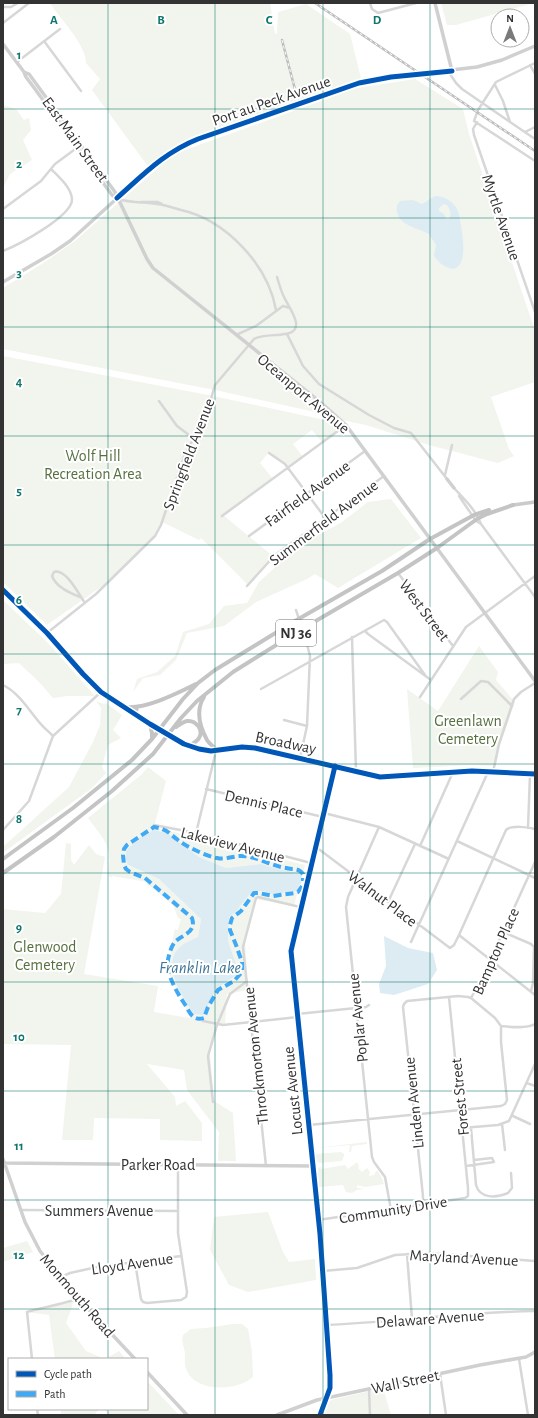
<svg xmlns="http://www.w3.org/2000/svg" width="538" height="1418" viewBox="0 0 538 1418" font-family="'Alegreya Sans',sans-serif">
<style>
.green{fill:#f1f5ed}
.water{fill:#ddebf3;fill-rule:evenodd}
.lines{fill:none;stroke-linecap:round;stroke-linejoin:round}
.street{stroke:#d7d7d7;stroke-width:2.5}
.secondary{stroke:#d0d0d0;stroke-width:3.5}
.primary{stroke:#cacaca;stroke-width:3.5}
.highway{stroke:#c4c4c4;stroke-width:4}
.rail-casing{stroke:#bebebe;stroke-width:2.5}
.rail{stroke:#fff;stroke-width:1;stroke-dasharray:3;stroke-linecap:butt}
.quiet{stroke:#3fa9f5;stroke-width:4;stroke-dasharray:8 4;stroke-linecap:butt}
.cycleway-casing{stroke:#fff;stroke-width:8}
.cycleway{stroke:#0057b8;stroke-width:5}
.grid{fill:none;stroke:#0f766e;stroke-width:1;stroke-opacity:0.55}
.labels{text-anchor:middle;stroke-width:4;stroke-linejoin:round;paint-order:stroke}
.shield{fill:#fff;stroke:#707070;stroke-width:1}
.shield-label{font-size:15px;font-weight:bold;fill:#333}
.street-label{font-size:16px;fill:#333;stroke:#fff}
.park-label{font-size:16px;fill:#56703f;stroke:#fff}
.water-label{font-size:17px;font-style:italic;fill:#3f7597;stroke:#fff}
.grid-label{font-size:13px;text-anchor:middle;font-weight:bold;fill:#0f766e;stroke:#fff;stroke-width:4;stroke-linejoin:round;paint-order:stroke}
</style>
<rect width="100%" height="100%" fill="#fff"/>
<!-- green -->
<path class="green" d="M50,3H270L275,34L277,33L278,12L306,4L350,34L361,78L194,136L181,142L168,150L149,165H147L92,90L100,79L86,63C86,44 60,19 50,3Z
M441,3H534L456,25H447Z
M415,79L463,109L469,134L535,331V382L491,397L509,449L514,456L498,463L429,445L366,425L336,419L324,414L215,390L3,349V288L45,262L75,241L168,159L185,150L357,88Z
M3,105L16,109L24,120L29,118L31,130L23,140L32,160L10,174L3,188Z
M3,356L208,395L334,422L340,429L322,442L312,430L293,444L303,457L289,467L269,452L260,463L273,479L223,515L274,557L248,585L201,538L199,540L162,522L154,536L108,582L47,625L3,582Z
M391,499L421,538L338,588L315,574L307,579L256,602L224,626L187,633L176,660L160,675L143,678L133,692L137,679L157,672L175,656L183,632L209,624L224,606L247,603L259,582L279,564V557L342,522L368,502Z
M3,600L49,644L95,696H67L53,698L41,684L19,663L3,664Z
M479,646L498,672L496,680L515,702L500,745L496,766L471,765L413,768L407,689L438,711Z
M96,701L104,704L106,703L122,715L113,730L121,738L108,745L102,767L106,773L92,788L4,852L3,847L69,787L93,742L100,725L101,708Z
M148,767L166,781L154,827L305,865L302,877L300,873L282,870L258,864L226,868L199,857L167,833L154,830L142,837L126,852V861L129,866L159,879L201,919L198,937C192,940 185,942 181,946C159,963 183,998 194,1014L203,1015C213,992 217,989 238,974L239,972L228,941L229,917L237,911L240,906L251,893L257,891H263L275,895L287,892L298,891L299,887L294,906L255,899L245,941L248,990L227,994L225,1025H218L210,1054L214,1101L233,1113L236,1161H218L219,1132L187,1090L184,1070L147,1064L175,1097L176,1106L185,1101L202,1123V1141L160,1140V1119L94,1118L93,1140H62L71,1045L3,1044V909L45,913L61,894L66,843L71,844V860L74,865L89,845L96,854L105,857L84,974L158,986L154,1012L189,1018L190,1017L168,971L174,932L175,929L177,930L178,929L181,919L178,918L173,905L151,887L147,885V882L112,876L111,878L108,875C113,845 104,840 88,818L141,775Z
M367,1142V1144L352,1146L351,1152H349L350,1145L316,1148L315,1151V1148Z
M341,1152L344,1154V1156L342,1161L319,1163L316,1161V1154Z
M357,1162L359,1167L358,1168L362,1172L367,1168L370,1172L369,1176L374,1175L377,1170L381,1176L384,1184L365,1187L357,1185V1188L365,1189L384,1186L357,1190L352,1193L346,1192L343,1185L319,1187L318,1168L321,1167V1169L345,1165L348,1169Z
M268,1212L283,1252L289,1262L315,1259L316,1280L248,1292L229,1285L210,1250L214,1217Z
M27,1241L33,1252L3,1262V1248Z
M73,1301L72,1307L66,1323L86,1351L105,1359H55L49,1315L27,1312Z
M233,1324H242L248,1329L252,1352L253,1377C237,1391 197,1393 187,1371C184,1365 185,1359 185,1353C184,1346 181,1341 183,1335L191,1329L206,1328Z
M119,1351L126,1359H105Z
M147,1381L179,1415H109L107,1412L103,1409H147Z
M383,1388L391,1415H323L327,1404L331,1400Z
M61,1409H99L94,1415H61Z"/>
<!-- water -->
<path class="water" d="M435,196C446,196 456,203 459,214C461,228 470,263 454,269C445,268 439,263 434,256L436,245L429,234C416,227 394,225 397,205L400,201L413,200L422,204ZM443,204L447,205C450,209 452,215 449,219H446L444,214L439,211V208Z
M154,830L167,833L199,857L226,868L260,864L282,870L299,873L302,875L301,882L302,883L300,884L297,891L286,892L275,895L263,891H255L250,894L240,906L237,911L229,917L228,941L239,972L238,974L218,988L212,997L203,1015L194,1014C183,998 159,963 181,946C185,942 192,940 198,937L201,919L159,879L128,865L126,860V851L139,838Z
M384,936L408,948L433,953L437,970L428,984L394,995L380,993L379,984L386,966Z"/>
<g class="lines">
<!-- street -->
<path class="street" d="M370,3L372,9L378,13L416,3
M3,7H11L18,3
M3,23L29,3
M44,41L81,91
M17,62L60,29
M535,63L496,82L478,110L474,121L535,161
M530,65L535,74
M448,71L456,83L462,89L510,122
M495,85L503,101L510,122L535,139
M477,122L473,129L474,135L535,312
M525,132L535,127
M118,199C131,203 144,202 157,204C165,205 174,208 181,210C226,220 268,265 276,310
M141,202H158L162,204
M3,209L41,181L55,164L78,147
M3,251C18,245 73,216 72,199C71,187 58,176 51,169
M287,334L303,366L319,384L369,415L394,428L411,433L447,479
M236,335L256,326L283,306L290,308
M159,401L177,426L193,438
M269,453L285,464L326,519
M445,475L452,445
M454,488C464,499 476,510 481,524L535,597
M459,496L476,521L481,524
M222,516L346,425
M249,536L365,451
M398,573L453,646
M247,586L275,555L384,476
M80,597C70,593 56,587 52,576L54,572C66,568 79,595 85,603
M296,610L299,619
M365,631L368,634L431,680
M47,633L96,594L155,536L161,525L185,454L206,416L215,385L254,339C264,334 275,336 285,334C308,331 289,308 284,297C281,291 279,284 277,277
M352,637L356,771
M3,685C19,693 28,709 39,722C43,727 48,731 53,736
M261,689L384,620L387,622L425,675
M420,697L466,627L535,576
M461,699L481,681L488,682L512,706
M284,720L307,726
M300,758L307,726L310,656L303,629
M493,772L499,744L514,699L521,692L535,683
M206,789L323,817
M324,813L379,827L449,859
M154,825L196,833L311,863
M379,827L348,897L346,907L372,1157L374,1162L385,1177L391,1210
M528,828L530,774
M3,830L29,801L53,736L101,692
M196,833L216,751
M457,841L535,878
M420,846L453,772
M316,847L450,948L454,945L459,935L506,830C511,825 528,827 535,829
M388,902L415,844
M503,932L531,944L534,947L533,983L531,991
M459,935L535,995
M411,942L488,772
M471,998L483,976L535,862
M297,1014L366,1007L369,1005
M203,1021L223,1025L298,1017
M501,1026C511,1027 526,1029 535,1024
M527,1083L535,1086
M213,1102L208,1056L217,1025L230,994L247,981
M513,1116L530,1124
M502,1124L505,1150
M309,1125C373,1119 437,1112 501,1106L505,1104L507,1100L501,1042V1026L495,1018L471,998L468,997L458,996L407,1001L404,1004L403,1007L423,1196V1204
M462,1128L498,1125L509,1121L535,1064
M471,1128L476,1185C480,1199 496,1198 508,1193L512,1188L511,1173
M266,1166L243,947L256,898L258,897L300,907
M466,1166L494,1162L492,1158L474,1160
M21,1210L178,1211
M318,1220L465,1198L468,1196V1188L449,997
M407,1254L412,1319
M135,1262L141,1299L143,1302L147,1303L181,1300L186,1297L187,1292L178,1233V1165
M323,1271L357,1268L395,1255L429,1253L535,1261
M61,1277L70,1273L97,1267L181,1256
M326,1325C396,1322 465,1312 535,1311
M32,1359L27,1312C36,1309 73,1302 78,1298
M519,1359L528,1415
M440,1374L446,1415
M369,1389L370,1415
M37,1409L38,1415"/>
<!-- secondary -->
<path class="secondary" d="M435,3L452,71
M3,44L24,72L26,77L35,89L112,195L117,198
M24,72L29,74L115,192L147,259L153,268L319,401L346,425L535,681
M3,282L51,254L70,241L158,161L172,151L191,142L359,83L391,77L477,67L502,60L535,46
M447,479L454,488
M3,590L47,633L83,674L101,692L150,724L184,744L199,749L211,751L242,747L255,748L380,777L472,771L535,774
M3,1159L25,1222L40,1251L78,1298L135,1359
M3,1163L313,1166
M147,1372L187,1415
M277,1415L317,1400L336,1396L480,1365L526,1357L535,1352
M320,1415L330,1388V1375L320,1234L291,951L335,766"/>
<!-- primary -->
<path class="primary" d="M513,505L535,502"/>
<!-- highway -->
<path class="highway" d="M204,697C195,711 200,727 207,740C210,745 214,746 216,750
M121,706C141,712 178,693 196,684
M135,715L137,707
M150,724L152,733V737
M176,727C179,725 183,722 187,721C196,720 204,730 199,738C197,742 192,744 188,746
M3,859L73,808L132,760L152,739L183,699L198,683L215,670L295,621L382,571L430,539L474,515L489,510
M3,873L54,837L112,791L153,754L181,718L197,701L233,672L302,629L398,573L437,548L477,519L487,514L513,505"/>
<defs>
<path id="rail" d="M315,3L535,151
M282,40L297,97"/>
</defs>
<!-- rail casing -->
<use href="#rail" class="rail-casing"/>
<!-- rail -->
<use href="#rail" class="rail"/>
<!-- quiet -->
<path class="quiet" d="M302,886L298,892L295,893L273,896L259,893H254L241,911L232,918L230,925V930L236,945L242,962V972L234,981L218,990L208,1007L204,1018C194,1021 190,1014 186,1006C179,996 171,982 168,970C166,963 170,949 174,943C180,935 197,934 192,918L145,878L130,872L126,869L124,865L123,855L124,849L127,845L154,827C169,830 167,832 178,840C187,847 206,856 217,858C225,860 233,856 241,856C257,856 271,866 286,868C292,870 298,867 303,874V881"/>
<defs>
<path id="cycleway" d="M117,198C143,175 165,152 198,139L359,83L391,77L452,71
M3,590L47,633L83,674L101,692L150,724L184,744L199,749L211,751L242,747L255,748L380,777L472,771L535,774
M320,1415L330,1388V1375L320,1234L291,951L335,766"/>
</defs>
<!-- cycleway casing -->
<use href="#cycleway" class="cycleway-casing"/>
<!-- cycleway -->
<use href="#cycleway" class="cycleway"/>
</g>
<!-- grid -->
<path class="grid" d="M108,3V1359M215,3V1415M323,3V1415M430,3V1415M3,109H535M3,218H535M3,327H535M3,436H535M3,545H535M3,654H535M3,764H535M3,873H535M3,982H535M3,1091H535M3,1200H535M3,1309H535M108,1409V1415"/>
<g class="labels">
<!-- shield labels -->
<rect class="shield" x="276" y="620" width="40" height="26" rx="3"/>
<g class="shield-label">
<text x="296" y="638">NJ 36</text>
</g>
<!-- street labels -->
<g class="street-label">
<text transform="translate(271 100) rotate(-19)" y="6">Port au Peck Avenue</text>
<text transform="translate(76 139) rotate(54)" y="6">East Main Street</text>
<text transform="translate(502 217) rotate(71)" y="6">Myrtle Avenue</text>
<text transform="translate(304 393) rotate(40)" y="6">Oceanport Avenue</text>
<text transform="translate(188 454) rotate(-69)" y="6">Springfield Avenue</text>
<text transform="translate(307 493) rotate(-36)" y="6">Fairfield Avenue</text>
<text transform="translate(323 522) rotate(-37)" y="6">Summerfield Avenue</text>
<text transform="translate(425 610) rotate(53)" y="6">West Street</text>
<text transform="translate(286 742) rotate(12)" y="6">Broadway</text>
<text transform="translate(264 803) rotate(13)" y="6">Dennis Place</text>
<text transform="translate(233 844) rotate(14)" y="6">Lakeview Avenue</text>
<text transform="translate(383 898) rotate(37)" y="6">Walnut Place</text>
<text transform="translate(495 951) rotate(-66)" y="6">Bampton Place</text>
<text transform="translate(357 1018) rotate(-96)" y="6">Poplar Avenue</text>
<text transform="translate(255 1056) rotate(-96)" y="6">Throckmorton Avenue</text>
<text transform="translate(292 1091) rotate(-96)" y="6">Locust Avenue</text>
<text transform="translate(459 1097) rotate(-96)" y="6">Forest Street</text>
<text transform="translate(413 1103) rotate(-96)" y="6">Linden Avenue</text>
<text x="158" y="1170">Parker Road</text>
<text transform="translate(393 1209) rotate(-9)" y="6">Community Drive</text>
<text x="99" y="1216">Summers Avenue</text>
<text transform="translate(464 1257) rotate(3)" y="6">Maryland Avenue</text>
<text transform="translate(132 1263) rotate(-8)" y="6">Lloyd Avenue</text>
<text transform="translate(78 1295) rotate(49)" y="6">Monmouth Road</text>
<text transform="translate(430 1318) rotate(-4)" y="6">Delaware Avenue</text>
<text transform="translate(405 1381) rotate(-12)" y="6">Wall Street</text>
</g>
<!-- park labels -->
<g class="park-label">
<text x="93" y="461">Wolf Hill<tspan x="93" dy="18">Recreation Area</tspan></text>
<text x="468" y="726">Greenlawn<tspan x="468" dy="18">Cemetery</tspan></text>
<text x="45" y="952">Glenwood<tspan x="45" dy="18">Cemetery</tspan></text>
</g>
<!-- water labels -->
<g class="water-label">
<text x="200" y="973">Franklin Lake</text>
</g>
</g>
<g class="grid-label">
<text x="54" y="24">A</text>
<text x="161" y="24">B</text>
<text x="269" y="24">C</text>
<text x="377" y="24">D</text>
<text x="19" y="59">1</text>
<text x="19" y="168">2</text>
<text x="19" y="277">3</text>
<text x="19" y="386">4</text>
<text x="19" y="495">5</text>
<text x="19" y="604">6</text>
<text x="19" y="714">7</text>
<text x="19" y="823">8</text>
<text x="19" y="932">9</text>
<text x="19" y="1041">10</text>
<text x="19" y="1150">11</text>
<text x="19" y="1259">12</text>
</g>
<!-- border -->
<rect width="538" height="1418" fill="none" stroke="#333333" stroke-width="8"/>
<!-- legend -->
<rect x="8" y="1358" width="140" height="52" fill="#ffffff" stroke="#adadad"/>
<rect x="16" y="1371" width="20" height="6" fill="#0057b8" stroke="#adadad"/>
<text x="44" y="1378" font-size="12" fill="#333333">Cycle path</text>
<rect x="16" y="1391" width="20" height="6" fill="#3fa9f5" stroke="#adadad"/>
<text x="44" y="1398" font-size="12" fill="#333333">Path</text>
<!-- north arrow -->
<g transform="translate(510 28)"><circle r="19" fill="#ffffff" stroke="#adadad"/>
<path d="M0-3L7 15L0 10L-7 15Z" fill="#7a7a7a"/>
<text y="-6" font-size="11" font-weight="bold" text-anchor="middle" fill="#333333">N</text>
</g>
</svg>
